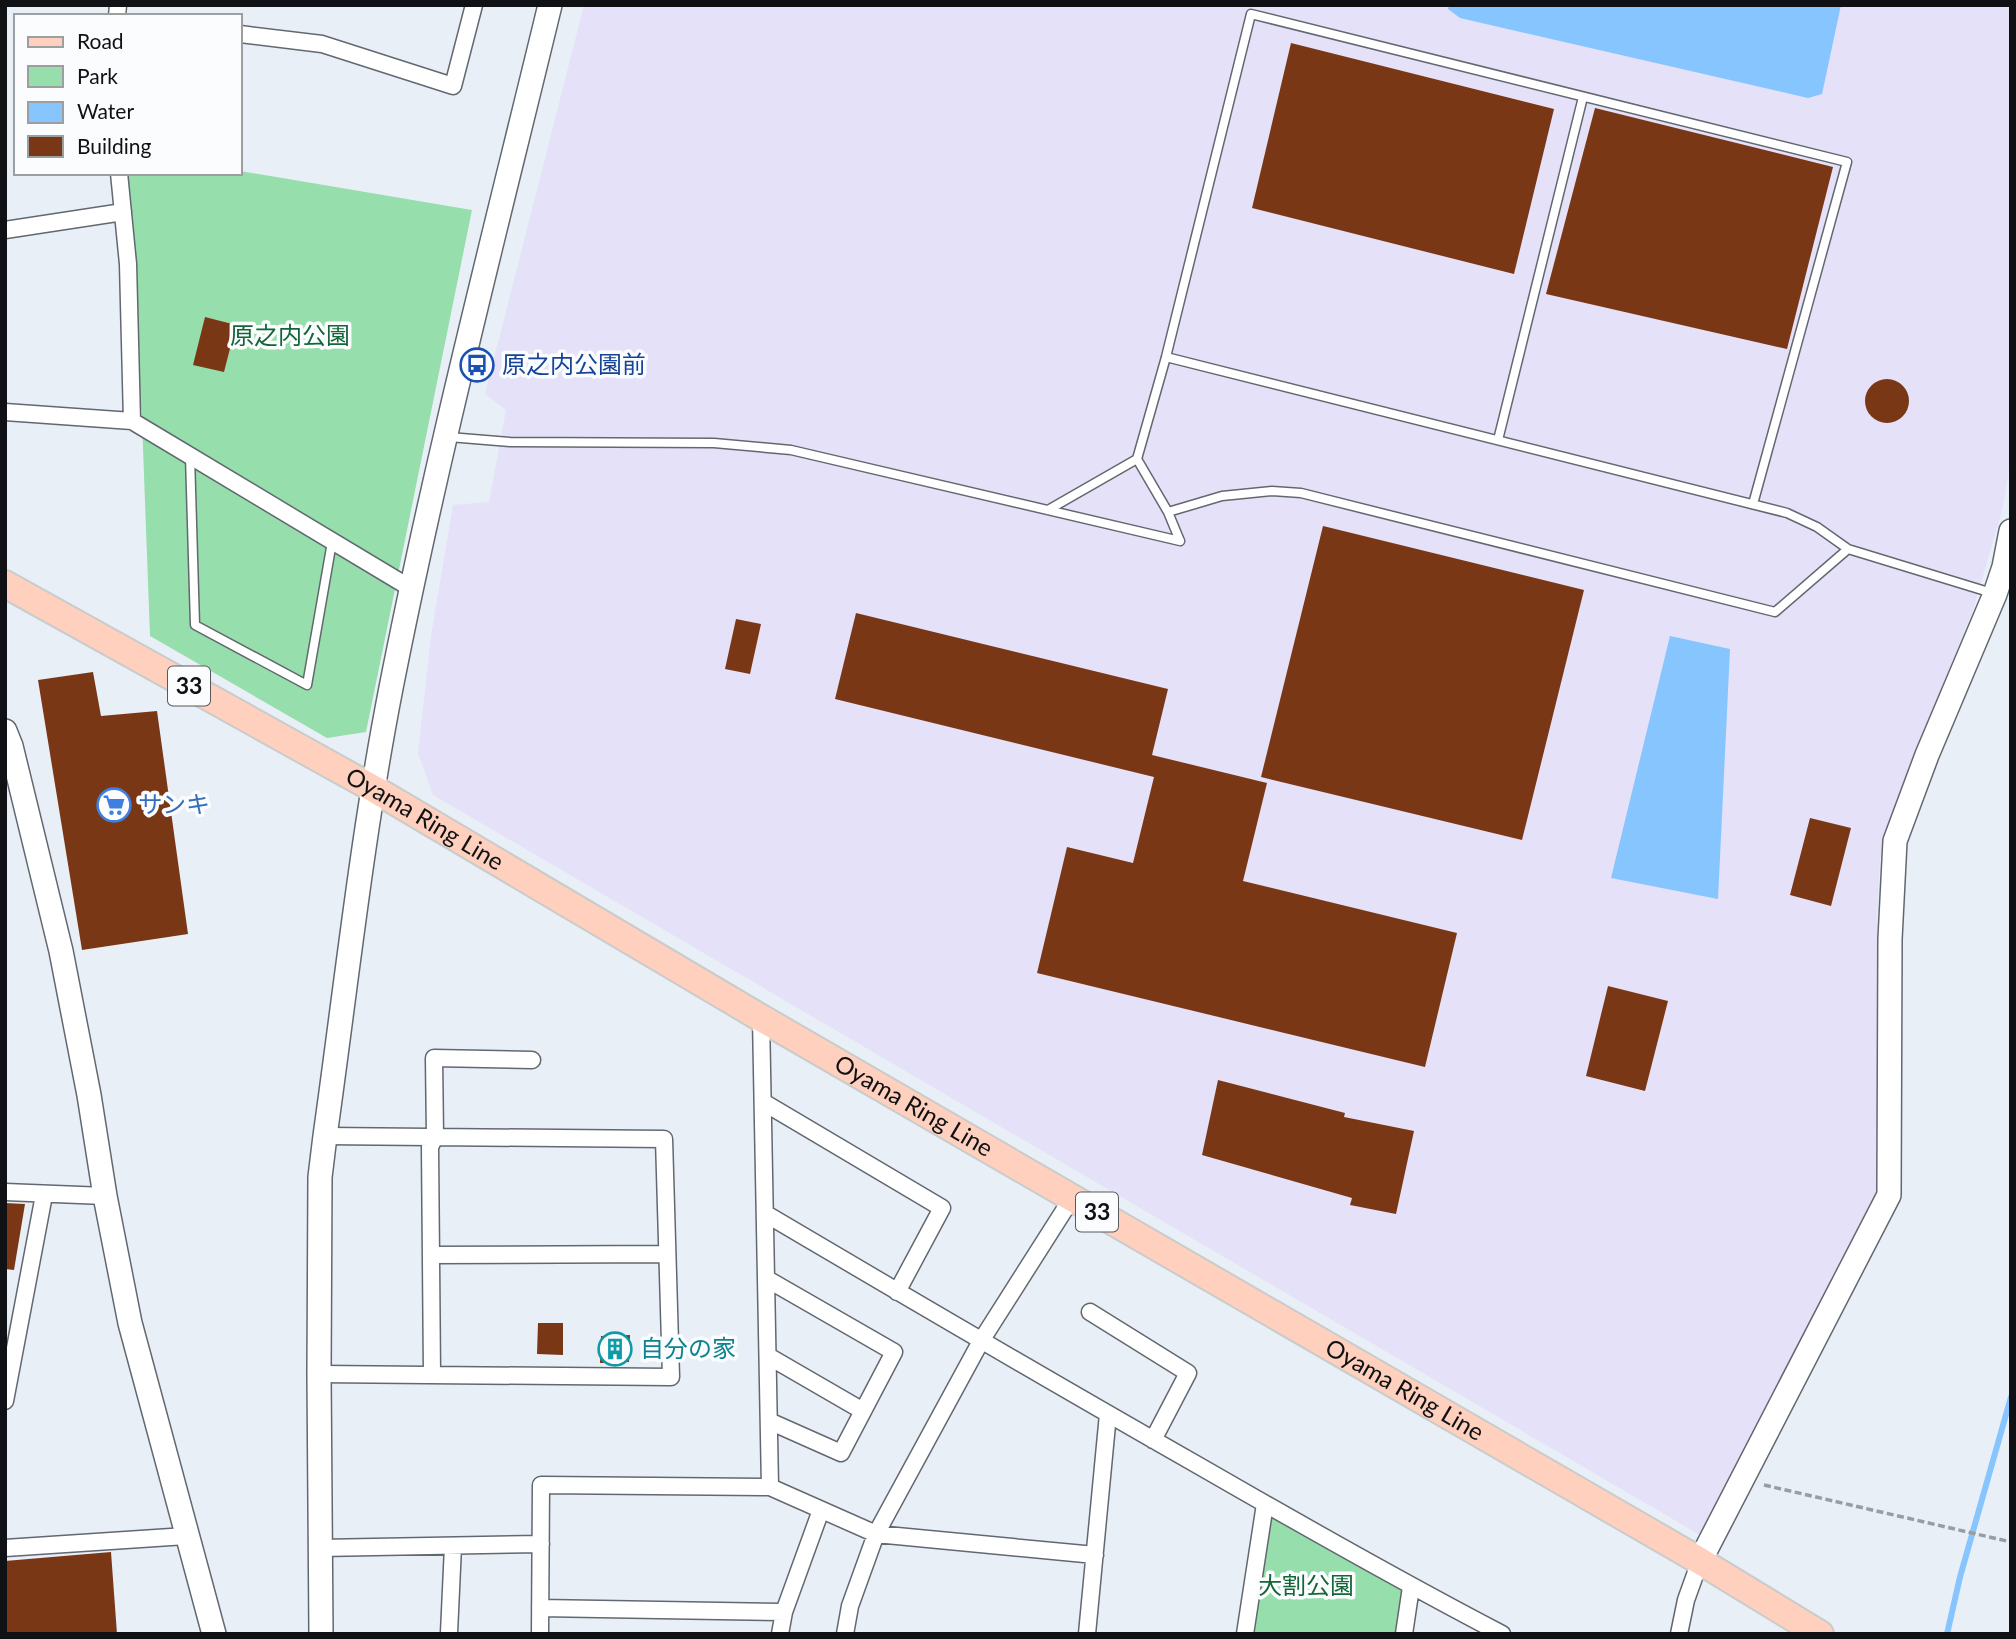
<svg xmlns="http://www.w3.org/2000/svg" width="2016" height="1639" viewBox="0 0 2016 1639" font-family="Lato,'Noto Sans JP',sans-serif">
<style>
.industrial{fill:#e4e1f8}
.green{fill:#96deab}
.water{fill:#86c5fe}
.lines{fill:none;stroke-linecap:round;stroke-linejoin:round}
.stream{stroke:#86c5fe;stroke-width:6}
.building{fill:#7a3716}
.lane-casing{stroke:#62686f;stroke-width:11}
.street-casing{stroke:#62686f;stroke-width:19}
.secondary-casing{stroke:#62686f;stroke-width:26}
.primary-casing{stroke:#cacbcb;stroke-width:30}
.path{stroke:#999da3;stroke-width:3.5;stroke-dasharray:7 3.5;stroke-linecap:butt}
.lane{stroke:#fff;stroke-width:8}
.street{stroke:#fff;stroke-width:16}
.secondary{stroke:#fff;stroke-width:23}
.primary{stroke:#fed0bd;stroke-width:26}
.labels{text-anchor:middle;stroke-width:7;stroke-linejoin:round;paint-order:stroke}
.shield{fill:#fafcfd;stroke:#56585a;stroke-width:2}
.shield-label{font-size:23px;font-weight:bold;fill:#0f1114}
.park-label{font-size:24px;fill:#136638;stroke:#fafcfd}
.transit-label{font-size:24px;fill:#164399;stroke:#fafcfd;text-anchor:start}
.shop-label{font-size:24px;fill:#366cbe;stroke:#fafcfd;text-anchor:start}
.street-label{font-size:24px;fill:#0f1114;stroke:#fafcfd}
.culture-label{font-size:24px;fill:#0d838f;stroke:#fafcfd;text-anchor:start}
</style>
<rect width="100%" height="100%" fill="#e9eff7"/>
<!-- industrial -->
<path class="industrial" d="M584,5H2011V457L2003,507L1973,610L1917,747L1880,859L1877,917L1878,1189L1700,1535L433,795L418,753L431,636L453,505L489,502L506,410L485,394Z"/>
<!-- green -->
<path class="green" d="M240,171L472,210L366,732L327,738L150,636L142,421L125,173H240Z
M1269,1512L1407,1588L1399,1634H1251Z"/>
<!-- water -->
<path class="water" d="M1449,5H1841L1822,94L1808,98L1460,18L1448,9Z
M1670,636L1730,649L1718,899L1611,878Z"/>
<g class="lines">
<!-- stream -->
<path class="stream" d="M1947,1634L1960,1577L2011,1397"/>
</g>
<!-- building -->
<path class="building" d="M1291,43L1554,109L1514,274L1252,208Z
M1595,108L1833,167L1787,349L1546,294Z
M205,317L236,325L224,372L193,365Z
M1865 401a22 22 0 1 1 44 0a22 22 0 1 1-44 0Z
M1323,526L1584,590L1522,840L1261,777Z
M856,613L1168,689L1152,755L1267,783L1243,881L1457,933L1425,1067L1037,973L1067,847L1133,863L1154,777L835,699Z
M736,619L761,624L750,674L725,669Z
M93,672L101,716L157,711L188,934L82,950L38,680Z
M1810,818L1851,828L1831,906L1790,895Z
M1608,986L1668,1001L1645,1091L1586,1076Z
M1218,1080L1345,1113L1344,1117L1414,1131L1396,1214L1350,1205L1352,1198L1202,1155Z
M5,1203L25,1204L14,1270L5,1269Z
M538,1323H563V1355L537,1354Z
M630,1335L629,1362L600,1363L601,1336Z
M111,1552L117,1634H5V1561Z"/>
<g class="lines">
<defs>
<path id="lane" d="M1166,357L1787,513L1817,527L1848,549L1992,593
M449,437L510,442L714,443L791,450L1180,541
M1498,440L1583,97
M190,456L195,625L307,685L332,542
M1137,459L1168,512L1180,541
M1048,510L1137,459L1166,357L1251,14L1847,162L1753,504
M1168,512L1222,496L1272,491L1301,493L1775,612L1848,549"/>
<path id="street" d="M117,16L118,5
M240,34L322,44L453,86L474,5
M119,173L128,264L132,421
M5,230L123,212
M5,412L132,421L412,589
M761,1018L770,1487
M763,1102L942,1208L897,1292
M5,1192L105,1196
M766,1214C910,1299 1055,1384 1201,1467C1300,1524 1400,1581 1502,1634
M431,1255L667,1254
M767,1279L894,1352L841,1453L769,1421
M1090,1312L1188,1373L1153,1440
M768,1356L863,1411
M319,1374L671,1377L664,1139L325,1136
M432,1375L430,1147L435,1137L434,1058L532,1060
M5,1401L44,1195
M5,1548L186,1536
M320,1548L541,1544
M540,1608L784,1612
M449,1633L453,1546
M540,1634L541,1485L770,1487L876,1534L1095,1555
M780,1634L784,1612L821,1510
M845,1634L850,1606L876,1534L981,1341L1072,1198
M1087,1634L1108,1414
M1245,1634L1265,1504
M1404,1634L1411,1587
M1679,1634L1686,1600L1700,1561"/>
<path id="secondary" d="M5,731L11,746L61,951L89,1095L105,1196L130,1323L214,1634
M1700,1561L1889,1195L1890,939L1895,841L1927,755L1995,594L2004,567L2011,531
M321,1634L319,1374L320,1177L325,1136C346,987 362,836 391,688C436,459 495,232 550,5"/>
<g id="primary">
<path id="s1" d="M5,584L374,789L761,1018L1700,1561L1820,1634"/>
</g>
</defs>
<!-- lane casing -->
<use href="#lane" class="lane-casing"/>
<!-- street casing -->
<use href="#street" class="street-casing"/>
<!-- secondary casing -->
<use href="#secondary" class="secondary-casing"/>
<!-- primary casing -->
<use href="#primary" class="primary-casing"/>
<!-- path -->
<path class="path" d="M1764,1485L2011,1542"/>
<!-- lane -->
<use href="#lane" class="lane"/>
<!-- street -->
<use href="#street" class="street"/>
<!-- secondary -->
<use href="#secondary" class="secondary"/>
<!-- primary -->
<use href="#primary" class="primary"/>
</g>
<!-- icons -->
<defs>
<symbol id="bus-ring" viewBox="-11 -11 22 22"><circle r="9.5" fill="#fafcfd" stroke="#1a4fb4" stroke-width="1.5"/><path d="M-5-6H5V4H4V6H2V4H-2V6H-4V4H-5ZM-3.5-4V0h7V-4ZM-3.5 1.2v1.5H-2V1.2ZM2 1.2v1.5H3.5V1.2Z" fill="#1a4fb4"/></symbol>
<symbol id="supermarket-ring" viewBox="-11 -11 22 22"><circle r="9.5" fill="#fafcfd" stroke="#3f7fe0" stroke-width="1.5"/><path d="M-6-5.5h2.5l.6 2H6L4.5 2H-2.5L-4.4-4H-6ZM-1.5 3.2a1.3 1.3 0 1 0 .1 0ZM3 3.2a1.3 1.3 0 1 0 .1 0Z" fill="#3f7fe0"/></symbol>
<symbol id="building-ring" viewBox="-11 -11 22 22"><circle r="9.5" fill="#fafcfd" stroke="#0f9aa8" stroke-width="1.5"/><path d="M-4-6H4V6H1V3H-1V6H-4ZM-2.5-4.3h1.7v1.8h-1.7ZM.8-4.3h1.7v1.8H.8ZM-2.5-1h1.7V.8h-1.7ZM.8-1h1.7V.8H.8Z" fill="#0f9aa8"/></symbol>
</defs>
<g fill-rule="evenodd">
<use href="#bus-ring" x="458" y="346" width="38" height="38"/>
<use href="#supermarket-ring" x="95" y="786" width="38" height="38"/>
<use href="#building-ring" x="596" y="1330" width="38" height="38"/>
</g>
<g class="labels">
<!-- shield labels -->
<g class="shield">
<rect x="168" y="666.5" width="42" height="39" rx="5"/>
<rect x="1076" y="1192.5" width="42" height="39" rx="5"/>
</g>
<g class="shield-label">
<text x="189" y="694">33</text>
<text x="1097" y="1220">33</text>
</g>
<!-- park labels -->
<g class="park-label">
<text x="290" y="344">原之内公園</text>
<text x="1306" y="1594">大割公園</text>
</g>
<!-- transit labels -->
<g class="transit-label">
<text x="502" y="373">原之内公園前</text>
</g>
<!-- shop labels -->
<g class="shop-label">
<text x="138" y="813">サンキ</text>
</g>
<!-- street labels -->
<g class="street-label">
<text dy="8" stroke="none"><textPath href="#s1" startOffset="481">Oyama Ring Line</textPath></text>
<text dy="8" stroke="none"><textPath href="#s1" startOffset="1048">Oyama Ring Line</textPath></text>
<text dy="8" stroke="none"><textPath href="#s1" startOffset="1615">Oyama Ring Line</textPath></text>
</g>
<!-- culture labels -->
<g class="culture-label">
<text x="640" y="1357">自分の家</text>
</g>
</g>
<!-- border -->
<rect width="2016" height="1639" fill="none" stroke="#0f1114" stroke-width="14"/>
<!-- legend -->
<rect x="14" y="14" width="228" height="161" fill="#fafcfd" stroke="#9c9ea0" stroke-width="2"/>
<rect x="28" y="37" width="35" height="10" fill="#fed0bd" stroke="#9c9ea0" stroke-width="2"/>
<text x="77" y="49" font-size="21" fill="#0f1114">Road</text>
<rect x="28" y="66" width="35" height="21" fill="#96deab" stroke="#9c9ea0" stroke-width="2"/>
<text x="77" y="84" font-size="21" fill="#0f1114">Park</text>
<rect x="28" y="102" width="35" height="21" fill="#86c5fe" stroke="#9c9ea0" stroke-width="2"/>
<text x="77" y="119" font-size="21" fill="#0f1114">Water</text>
<rect x="28" y="136" width="35" height="21" fill="#7a3716" stroke="#9c9ea0" stroke-width="2"/>
<text x="77" y="154" font-size="21" fill="#0f1114">Building</text>
</svg>
